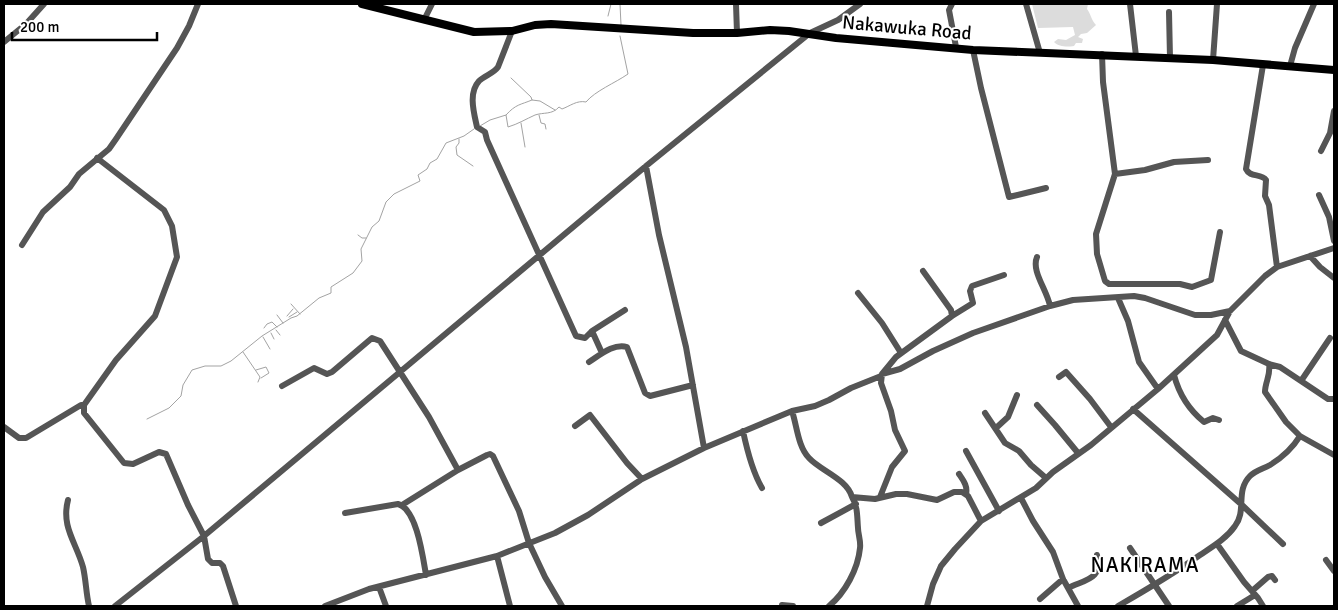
<svg xmlns="http://www.w3.org/2000/svg" width="1338" height="610" viewBox="0 0 1338 610" font-family="Signika,sans-serif">
<style>
.green{fill:#dcdcdc}
.lines{fill:none;stroke-linecap:round;stroke-linejoin:round}
.stream{stroke:#a3a3a3;stroke-width:1}
.minor{stroke:#555;stroke-width:6}
.major{stroke:#000;stroke-width:8}
.labels{text-anchor:middle;stroke-width:4;stroke-linejoin:round;paint-order:stroke}
.street-label{font-size:19px;fill:#000;stroke:#fff}
.quarter-label{font-size:21px;letter-spacing:1px;fill:#000;stroke:#fff}
</style>
<rect width="100%" height="100%" fill="#fff"/>
<!-- green -->
<path class="green" d="M1032,4H1088L1087,9C1091,14 1091,20 1096,25L1087,33L1081,34L1078,37L1083,39L1082,43H1076L1074,46C1067,47 1059,47 1054,42L1058,39L1066,40L1075,35L1073,27L1038,28Z"/>
<g class="lines">
<!-- stream -->
<path class="stream" d="M620,4L621,25
M608,16L611,4
M511,78L531,97L532,100L540,101L555,110
M506,115C516,104 520,105 532,100
M539,115L541,123L545,124L546,129
M521,123L525,147
M480,126L490,120L506,115L508,127C518,124 526,119 535,115C544,112 552,115 559,107L562,109C570,106 577,100 586,102C595,91 615,83 628,74L620,36
M459,139V143L456,147L457,155L473,166
M358,235L362,238H366
M291,304L300,314
M277,315L283,323
M287,316L293,309
M289,317L297,312
M264,328L267,324L272,322L277,327
M276,330L280,335
M271,333L274,339
M263,337L270,349
M243,352L260,377L258,382
M256,370L266,367L269,373L261,378
M147,419L169,408L181,396L183,385L192,370L205,366H221L231,361L262,336L291,318L297,316L319,298L331,293V287L353,273L362,261L361,249L372,227L379,221L386,202L394,194L420,181L418,175L427,169L430,163L437,159L446,143L464,136L474,129"/>
<!-- minor -->
<path class="minor" d="M736,4L737,33
M952,4L949,10L956,47
M1026,4L1040,53
M1130,4L1136,56
M1169,12L1170,58
M424,20L432,4
M512,31L498,67C493,74 485,75 479,81C468,93 474,113 477,127L485,132L487,140L576,336L585,338L592,331L625,310
M4,42L26,24L44,4
M973,50L981,88L1009,197L1046,188
M1102,54L1103,82L1115,174L1096,234L1097,254L1105,281L1109,284H1180L1192,287L1211,280L1220,232
M1213,60L1217,4
M1263,65L1246,169C1250,178 1261,173 1266,180L1265,196L1269,205L1277,267
M1290,66L1295,48L1314,4
M1321,151L1330,133L1334,111
M97,158L164,210L172,226L177,257L155,316L116,360L84,405V413L124,463L133,464L159,452L166,454L188,505L204,536L208,559L212,563H220L223,566L236,606
M646,166L659,235L686,347L704,448
M1115,174L1145,170L1174,162L1208,160
M1319,195L1329,217L1334,241
M22,245L43,212L70,187L79,174L109,149L116,139L177,48L189,26L198,4
M1310,256L1320,267L1334,278
M1037,257C1031,271 1047,290 1050,306
M858,293L882,323L901,353
M1118,298L1128,321L1139,362L1158,389
M952,316L973,303L970,291L972,286L1004,275
M1225,320L1241,351L1269,364C1271,375 1265,382 1265,392L1286,422L1300,436L1334,455
M592,331L602,353
M589,362C600,355 614,343 627,347L645,393L650,396L693,385
M1269,364L1280,367L1328,399H1334
M1174,375C1179,394 1188,409 1204,422L1213,418L1219,420
M1059,377L1066,372L1090,399L1111,427
M1301,381L1330,338
M282,386L314,368L327,374L332,372L372,338L380,341L429,417L458,470L487,455L490,454L493,456L519,511L529,543L545,577L562,606
M1037,405L1055,425L1078,453
M1133,409L1242,505L1283,544
M792,411C797,426 798,447 809,458C821,471 847,479 852,497L875,499L896,494H907L937,500L954,492H962L968,496L981,521
M985,413L1005,443L1019,451L1031,465L1046,478
M575,426L590,415L627,463L642,479
M4,427L19,438H26L81,405H84
M996,428L1008,417L1017,395
M743,431C747,450 752,471 762,488
M966,451L999,511
M959,474C963,480 968,486 966,494
M880,497L892,467L905,451L895,430L891,411L881,383L882,374L896,357L952,316L951,310L923,271
M1021,498L1033,521L1053,552L1063,579L1078,606
M68,500C61,527 76,542 83,567C86,580 86,593 89,606
M402,505L458,470
M345,513L398,504C417,509 423,558 426,575
M821,523L856,504
M1217,544L1244,582L1258,598L1263,606
M1130,548L1169,606
M497,556L510,606
M1326,560L1334,571
M379,587L386,606
M1068,588C1083,580 1104,580 1097,555
M1252,591L1268,577L1272,576L1275,580
M1040,599L1063,579
M782,605L793,606
M115,606L204,536L646,166L810,33L838,20L860,4
M325,606L369,589L497,556L555,533L588,515L642,479L704,448L792,411L815,406L829,400L851,388L881,376L882,374L900,369L933,351L973,333L1050,306L1073,300L1134,296L1145,298L1195,315H1211L1230,311
M829,606C845,593 858,569 860,548C861,541 858,534 858,528C857,517 858,507 852,497
M927,606L933,584L941,566L955,549L981,521L1036,488L1053,472L1091,445L1158,389L1217,335L1230,311L1265,276L1277,267L1334,248
M1118,606C1146,590 1173,574 1200,555C1212,547 1226,539 1235,526C1247,511 1235,491 1250,476C1256,470 1263,469 1270,465C1283,457 1292,449 1300,436
M1237,606L1255,595"/>
<!-- major -->
<path class="major" d="M362,4L474,32L512,31L535,25L551,24L693,33H737L770,30L789,31L836,38L973,50L1213,60L1334,70"/>
</g>
<g class="labels">
<!-- street labels -->
<g class="street-label">
<text transform="translate(907 27) rotate(5)" y="7">Nakawuka Road</text>
</g>
<!-- quarter labels -->
<g class="quarter-label">
<text x="1145" y="572">NAKIRAMA</text>
</g>
</g>
<!-- border -->
<rect width="1338" height="610" fill="none" stroke="#000000" stroke-width="10"/>
<!-- scale -->
<path d="M12 32v8h145v-8" fill="none" stroke="#000000" stroke-width="2.5"/>
<text x="20" y="32" font-size="15" fill="#000000" stroke="#ffffff" stroke-width="4" paint-order="stroke">200 m</text>
</svg>
